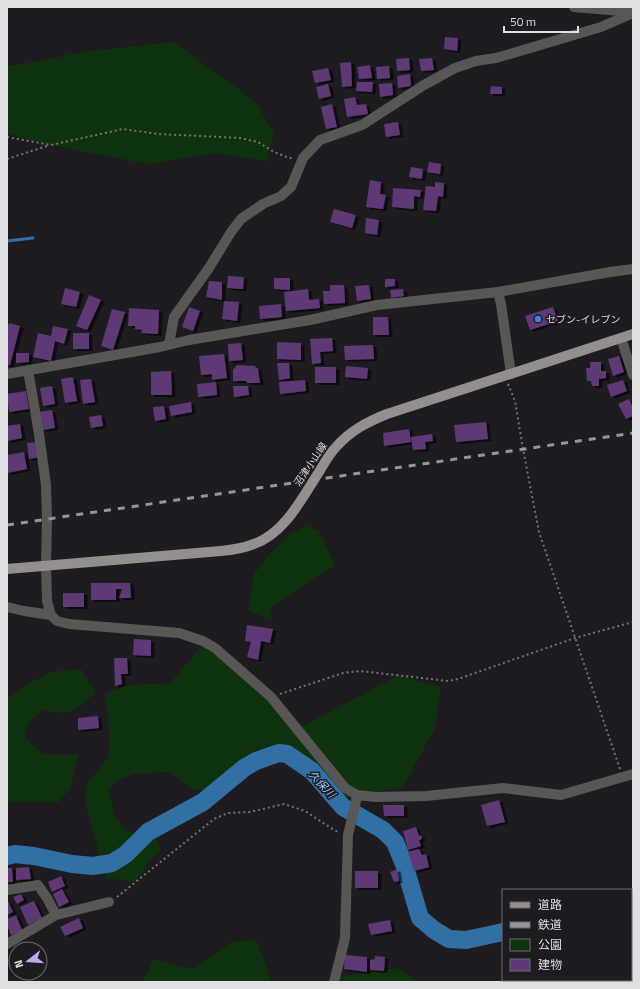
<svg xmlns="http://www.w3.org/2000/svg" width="640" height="989" viewBox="0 0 640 989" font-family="'Titillium Web','Noto Sans JP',sans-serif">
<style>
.green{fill:#0f330e}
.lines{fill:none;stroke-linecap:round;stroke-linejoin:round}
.stream{stroke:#316fa5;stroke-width:3}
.river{stroke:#316fa5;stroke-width:18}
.building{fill:#5f3876;filter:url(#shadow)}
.path{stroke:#767478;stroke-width:2;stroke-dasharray:2 3;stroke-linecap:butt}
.minor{stroke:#595656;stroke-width:10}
.major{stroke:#948e8f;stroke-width:10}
.rail{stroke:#969598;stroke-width:3;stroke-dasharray:7 7;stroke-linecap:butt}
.shop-dot{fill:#3f7fe0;stroke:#1f1c21;stroke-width:1.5}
.labels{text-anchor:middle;stroke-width:3;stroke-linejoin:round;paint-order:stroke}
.poi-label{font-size:10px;fill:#dfdee1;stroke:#1f1c21;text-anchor:start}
.street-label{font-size:10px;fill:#dfdee1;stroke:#1f1c21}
.water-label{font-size:11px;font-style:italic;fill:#99c8f6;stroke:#1f1c21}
</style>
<defs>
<filter id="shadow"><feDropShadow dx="3.5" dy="2" stdDeviation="0" flood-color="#0009"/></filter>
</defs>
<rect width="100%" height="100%" fill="#1f1c21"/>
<!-- green -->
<path class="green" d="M173,42L256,102L274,134L267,161L216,153L149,164L44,144L7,133V66L24,64L83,52Z
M306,526L319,531L335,565L270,608L272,621L248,610L254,574L267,557L289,534Z
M205,642L297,729L399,675L441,687L435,728L403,787L344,798L281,751L255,749L204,791L193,789L170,772L134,774L115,782L108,791L115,816L125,831L155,837L161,850L151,858L135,882L106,878L85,802L87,783L99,770L109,756V731L105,693L131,685L170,683Z
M81,669L96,692C74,712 74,716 43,710C31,720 27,722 25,738L43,754L65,755L79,753L70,789L58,802H7V698L28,684L52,672Z
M631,936H633V982H551V980H631Z
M256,940L270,975L269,982H143L153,959L193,969L231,942Z
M397,968L420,982H339L340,977Z"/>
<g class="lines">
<!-- stream -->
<path class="stream" d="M7,241L33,238"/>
<!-- river -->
<path class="river" d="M7,856L15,854L34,856L72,864L93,866L112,863L126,854L148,832L203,802L244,768L256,761L270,756L279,753L287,754L312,771L343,807L383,830L395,842L404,864L420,918L434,930L449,939L466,940L503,932
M631,939H633"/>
</g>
<!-- building -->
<path class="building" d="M445,37L458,38L457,51L444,49Z
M409,58L410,70L397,71L396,59Z
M432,58L434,70L421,71L419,59Z
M351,62L352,86L342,87L340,63Z
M370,65L372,78L359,79L357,67Z
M389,66L390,78L377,79L376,67Z
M328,68L331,80L315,83L312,71Z
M410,74L411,86L398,88L397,76Z
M357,82H373L372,92L356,91Z
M392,83L393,95L380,97L379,84Z
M328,84L331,96L319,99L316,87Z
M491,86L502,87V94H490Z
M355,97L357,105L366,104L368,114L347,117L344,99Z
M332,104L337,127L326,129L321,107Z
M398,122L400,135L386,137L384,124Z
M429,162L441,164L440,174L427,172Z
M411,167L423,169L422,179L409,177Z
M370,180L381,182L380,194L386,195L383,209L366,207Z
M435,182L444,183L443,197L438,196L436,211L423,210L426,186L435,187Z
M393,188L421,190L420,197L414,196V209L392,207Z
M334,209L356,215L352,228L330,222Z
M366,218L379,220L377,235L365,233Z
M228,276L244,277L243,289L227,288Z
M274,278H290V290L274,289Z
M385,279H395V286L385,287Z
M209,281L222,282V300L206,297Z
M330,285H344L345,303L324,304L323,291H330Z
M369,285L371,299L357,301L355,286Z
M65,288L80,292L76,307L61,304Z
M308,289L309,300L319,299L320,308L286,311L284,292Z
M403,289L404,296L391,298L390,290Z
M89,295L101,300L87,330L76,326Z
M224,301L239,302L237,321L222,319Z
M281,304L282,317L260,319L259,306Z
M189,307L200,311L193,331L182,327Z
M553,307L558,321L530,330L525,316Z
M129,308L159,310L158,334L141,333L142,330L135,329V326H128Z
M112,309L125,312L113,350L101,346Z
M373,317H388L389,335H373Z
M9,323L20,326L10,365H7V330Z
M53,326L68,329L64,344L55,341L51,361L33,357L38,333L51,336Z
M73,333H89V349H73Z
M332,338L333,351L320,352L321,363L312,364L310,339Z
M277,342L301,343V360L277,359Z
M241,343L243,360L229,361L228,344Z
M373,345L374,359L345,360L344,346Z
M16,353H29V362L16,363Z
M224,354L227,378L212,380V374L201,375L199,356Z
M619,356L624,372L613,376L608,359Z
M590,362H601V371H606V378L599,379V386H592L591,381H587L586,368H590Z
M277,363H289L290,378L279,380Z
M237,365L256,366L255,368H258L260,383H247L246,381H233V370Z
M346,366L368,368L367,379L345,377Z
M315,367H336V383H315Z
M171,371L172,395H151V372Z
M73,377L77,401L65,403L61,379Z
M91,379L95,402L83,404L80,380Z
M305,380L306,391L280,394L279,382Z
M623,380L627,391L611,397L607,385Z
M216,382L217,395L198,397L197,384Z
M52,386L55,404L43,406L40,388Z
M233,386H248L249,395L234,397Z
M26,391L29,409L9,412L7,394Z
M629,399L633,408V416L626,419L618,404Z
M191,402L192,412L171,416L169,406Z
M164,406L166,419L155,421L153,407Z
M52,410L55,428L43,430L40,412Z
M101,415L103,426L91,428L89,417Z
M486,422L488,439L456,442L454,425Z
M20,424L22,438L7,441V426Z
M409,429L411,442L384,446L383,433Z
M432,434L433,441L425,442L426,449L413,450L411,437Z
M38,442L40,457L29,459L27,443Z
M24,452L27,469L7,473V455Z
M91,583H130L131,598H119L122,589H116V600H91Z
M63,593H84V607H63Z
M247,625L273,629L270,643L261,641L258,660L247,657L251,642L245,641Z
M134,639L151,640V656L133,655Z
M114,658H127L128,674H121L122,684L115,686Z
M98,716L99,728L78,730V718Z
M499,800L505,822L487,826L481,805Z
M383,805H404V816H384Z
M416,827L419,836L421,835L422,839L419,840L421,846L408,850L403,831Z
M419,849L422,855L426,854L429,867L414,871L408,852Z
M29,867L31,879L16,880V868Z
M7,868H12L13,882H7Z
M397,869L399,881L394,882L390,872Z
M355,871H378V888H355Z
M61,876L65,886L52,892L48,882Z
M62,889L69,902L59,907L53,894Z
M21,894L24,900L17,904L13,897Z
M8,901L13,912L7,915V902Z
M34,901L42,918L28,925L20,907Z
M16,915L22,930L11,935L7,925V919Z
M79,918L83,928L65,936L60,927Z
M390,920L392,931L371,935L368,924Z
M345,955L367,957V972L344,969Z
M375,956L385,957L384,971L370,970V960L375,959Z"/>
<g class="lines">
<!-- path -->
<path class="path" d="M7,137L51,145L123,129L158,134L240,138L258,142L274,152L289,158H294
M7,159L50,145
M508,384L515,401L523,449L539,532L620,769
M280,694L343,673L360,671L448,681L458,679L575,638L633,622
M117,897L214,819L228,813L250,812L284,804L305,811L334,830L339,832"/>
<!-- minor -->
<path class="minor" d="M574,7L633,12
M498,292L501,304L511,374
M621,338L633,375
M169,344L174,317L209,268L231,232L241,219L263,204L281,196L291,187L303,158L320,140L362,125L424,85L455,68L476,61L496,58L601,27L633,13
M28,370L39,434L46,485L47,519L46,566L47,601L51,615L57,621L69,624L179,633L203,641L215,648L271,697L345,788L357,795L375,797L426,796L503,788L561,795L633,774
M7,374L160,347L189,340L310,320L377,305L498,292L610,272L633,269
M7,607L24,611L51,615
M7,890L38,885L47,898L56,915
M7,944L56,915L109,902
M334,982L345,938L348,835L355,806L357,795"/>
<!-- major -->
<path class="major" d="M7,569L221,551C232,550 244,548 254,544C285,533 302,498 319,472C324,464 329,454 336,447C350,431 367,422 387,414L633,334"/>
<!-- rail -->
<path class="rail" d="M7,525L633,433"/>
</g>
<!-- markers -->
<circle class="shop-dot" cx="538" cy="319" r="4"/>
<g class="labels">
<!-- poi labels -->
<g class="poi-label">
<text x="546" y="323">セブン-イレブン</text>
</g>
<!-- street labels -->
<g class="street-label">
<text transform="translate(310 464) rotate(-56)" y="4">沼津小山線</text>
</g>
<!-- water labels -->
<g class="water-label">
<text transform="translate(322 784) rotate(47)" y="4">久保川</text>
</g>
</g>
<!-- border -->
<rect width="640" height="989" fill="none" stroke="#dfdee1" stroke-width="16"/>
<!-- legend -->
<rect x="502" y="889" width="130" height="92" fill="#1f1c21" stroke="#6c6a6e"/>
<rect x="510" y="902" width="20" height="6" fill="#948e8f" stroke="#6c6a6e"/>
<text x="538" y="909" font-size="12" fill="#dfdee1">道路</text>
<rect x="510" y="922" width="20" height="6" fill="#969598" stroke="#6c6a6e"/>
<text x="538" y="929" font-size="12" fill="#dfdee1">鉄道</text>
<rect x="510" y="939" width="20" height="12" fill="#0f330e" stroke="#6c6a6e"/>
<text x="538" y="949" font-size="12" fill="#dfdee1">公園</text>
<rect x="510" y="959" width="20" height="12" fill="#5f3876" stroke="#6c6a6e"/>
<text x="538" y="969" font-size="12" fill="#dfdee1">建物</text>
<!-- north arrow -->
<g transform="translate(28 961) rotate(253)"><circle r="19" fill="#1f1c21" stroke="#6c6a6e"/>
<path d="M0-3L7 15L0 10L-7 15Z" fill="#c7a6f0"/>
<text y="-6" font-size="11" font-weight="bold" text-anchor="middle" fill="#dfdee1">N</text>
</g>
<!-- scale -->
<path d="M504 26v6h74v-6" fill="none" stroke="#dfdee1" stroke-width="2"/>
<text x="510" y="26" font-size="12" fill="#dfdee1" stroke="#1f1c21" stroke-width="3" paint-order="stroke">50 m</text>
</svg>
